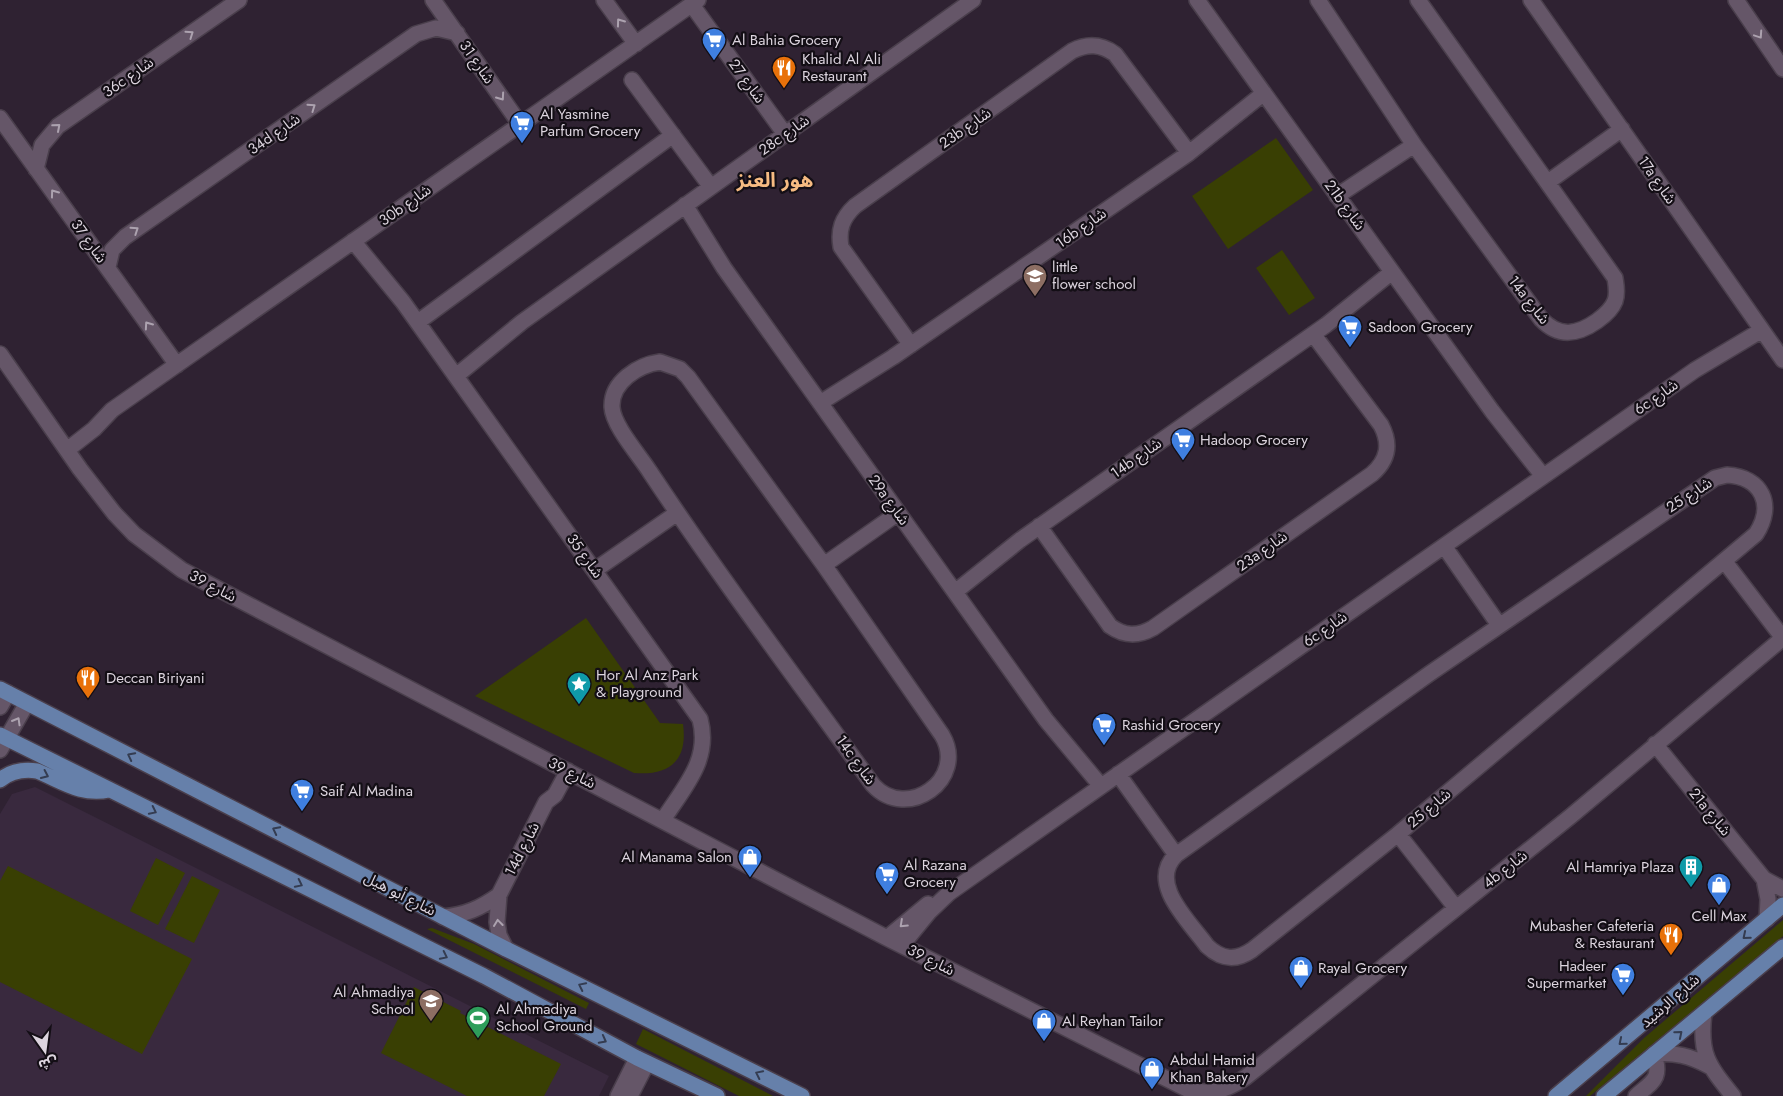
<svg xmlns="http://www.w3.org/2000/svg" width="1783" height="1096" viewBox="0 0 1783 1096" font-family="Jost,'Noto Sans Arabic',sans-serif">
<style>
.built{fill:#39293e}
.green{fill:#393f03}
.lines{fill:none;stroke-linecap:round;stroke-linejoin:round}
.minor-casing{stroke:#4a3f4c;stroke-width:18}
.major-casing{stroke:#4a3f4c;stroke-width:18}
.minor{stroke:#655668;stroke-width:15}
.major{stroke:#6680aa;stroke-width:15}
.oneway{stroke:#aca2af}
.oneway2{stroke:#343c51}
.labels{text-anchor:middle;stroke-width:4.5;stroke-linejoin:round;paint-order:stroke}
.poi-label{font-size:15px;fill:#dcd4de;stroke:#130e15;text-anchor:start}
.street-label{font-size:15px;fill:#dcd4de;stroke:#130e15}
.district-label{font-size:20px;font-weight:bold;fill:#f6bb82;stroke:#130e15}
</style>
<rect width="100%" height="100%" fill="#2f2232"/>
<!-- built -->
<path class="built" d="M35,787L609,1076L599,1096H0V814L12,794Z"/>
<!-- green -->
<path class="green" d="M1276,138L1313,190L1228,249L1192,196Z
M1282,250L1315,298L1289,315L1256,268Z
M586,618L660,723L683,724C688,760 670,776 634,773L475,696Z
M156,858L185,873L158,925L130,911Z
M8,866L192,959L142,1054L0,982V881Z
M192,876L220,890L194,943L165,929Z
M1783,920V936L1590,1096H1586L1644,1038Z
M432,928L474,944L589,1003L586,1009L427,929Z
M414,987L461,1011L460,1013L561,1064L544,1096H467L381,1053Z
M643,1029L773,1096H739L636,1044Z"/>
<g class="lines">
<defs>
<path id="minor" d="M433,0L520,124
M604,0L636,44
M1197,0L1492,411L1543,476
M1318,0L1414,145L1541,319C1559,338 1577,335 1597,321C1604,316 1612,309 1615,301C1618,293 1616,285 1615,278L1418,0
M1531,0L1783,360
M1736,0L1783,69
M692,5L785,134
M632,80L711,187
M0,118L177,365
M36,169L42,145L58,126L239,0
M1548,182L1622,129
M1337,196L1414,145
M685,205L724,268L1046,720L1101,786
M353,241L403,302L700,719C711,760 684,787 663,820
M108,267L112,250L125,237L416,34L436,28L457,33
M418,322L673,135
M911,345L841,247C838,230 842,218 855,206L1072,51C1088,43 1101,44 1115,54L1189,153
M0,354L80,469L114,513L134,534L182,570L887,938L1187,1089C1210,1096 1227,1090 1246,1077L1571,816L1783,638
M660,362L680,369L688,377L824,565L942,735C968,779 907,822 873,785C798,681 721,579 650,472C640,456 613,426 612,407C611,382 638,365 660,362Z
M456,376L522,322L973,0
M820,403L893,357L1189,153L1264,93
M67,450L94,429L112,410L698,0
M1727,475C1762,477 1775,505 1756,534L1398,834L1252,950C1236,961 1222,960 1207,946C1190,922 1147,883 1176,855L1429,674L1715,478Z
M1039,526L1110,626C1124,636 1137,637 1153,628L1372,474C1388,460 1391,444 1381,425L1313,334
M1444,546L1499,625
M1725,562L1783,638
M824,565L898,513
M595,570L677,513
M955,592L1020,540L1326,325L1392,272
M0,707L8,693
M1655,744L1764,879L1783,889
M0,750L27,703
M1118,774L1176,855
M1398,834L1456,908
M1764,879L1768,899L1767,919
M443,917C465,915 481,908 499,895
M887,938L928,904
M902,945L929,912L949,893L1695,370L1762,330
M506,949L499,935L497,922L499,895L546,802L555,795L568,771
M1704,1013C1699,1054 1708,1065 1733,1096
M618,1096L637,1058
M630,1096L647,1063
M1636,1096C1653,1081 1662,1079 1654,1054C1675,1052 1690,1056 1709,1066"/>
<path id="major" d="M0,689L506,949L802,1096
M0,735L484,976L637,1058L717,1096
M0,780C11,771 23,769 37,771C62,781 81,796 109,790
M1556,1096L1783,905
M1604,1096L1783,947"/>
</defs>
<!-- minor casing -->
<use href="#minor" class="minor-casing"/>
<!-- major casing -->
<use href="#major" class="major-casing"/>
<!-- minor -->
<use href="#minor" class="minor"/>
<!-- major -->
<use href="#major" class="major"/>
</g>
<!-- one-way arrows -->
<defs><path id="oneway-chevron" d="M-2-3.5L2.5 0L-2 3.5" fill="none" stroke-width="1.6" stroke-linecap="round" stroke-linejoin="round" transform="scale(1.25)"/></defs>
<g class="oneway">
<use href="#oneway-chevron" transform="translate(620 22) rotate(-126)"/>
<use href="#oneway-chevron" transform="translate(190 34) rotate(-35)"/>
<use href="#oneway-chevron" transform="translate(1759 35) rotate(56)"/>
<use href="#oneway-chevron" transform="translate(501 97) rotate(55)"/>
<use href="#oneway-chevron" transform="translate(312 107) rotate(-35)"/>
<use href="#oneway-chevron" transform="translate(57 127) rotate(-41)"/>
<use href="#oneway-chevron" transform="translate(54 193) rotate(-126)"/>
<use href="#oneway-chevron" transform="translate(135 230) rotate(-34)"/>
<use href="#oneway-chevron" transform="translate(148 325) rotate(-125)"/>
<use href="#oneway-chevron" transform="translate(17 721) rotate(-60)"/>
<use href="#oneway-chevron" transform="translate(498 923) rotate(-97)"/>
<use href="#oneway-chevron" transform="translate(903 924) rotate(137)"/>
</g>
<g class="oneway2">
<use href="#oneway-chevron" transform="translate(131 756) rotate(-153)"/>
<use href="#oneway-chevron" transform="translate(45 775) rotate(25)"/>
<use href="#oneway-chevron" transform="translate(153 811) rotate(26)"/>
<use href="#oneway-chevron" transform="translate(276 830) rotate(-153)"/>
<use href="#oneway-chevron" transform="translate(299 884) rotate(26)"/>
<use href="#oneway-chevron" transform="translate(1746 936) rotate(140)"/>
<use href="#oneway-chevron" transform="translate(444 956) rotate(26)"/>
<use href="#oneway-chevron" transform="translate(582 986) rotate(-154)"/>
<use href="#oneway-chevron" transform="translate(1679 1034) rotate(-40)"/>
<use href="#oneway-chevron" transform="translate(603 1040) rotate(28)"/>
<use href="#oneway-chevron" transform="translate(1622 1042) rotate(140)"/>
<use href="#oneway-chevron" transform="translate(759 1074) rotate(-154)"/>
</g>
<!-- icons -->
<defs>
<symbol id="supermarket-pin" viewBox="-11 -11 22 30"><path d="M0 17L-7.5 6A9.5 9.5 0 1 1 7.5 6Z" fill="#3f7fe0" stroke="#130e15"/><path d="M-6-5.5h2.5l.6 2H6L4.5 2H-2.5L-4.4-4H-6ZM-1.5 3.2a1.3 1.3 0 1 0 .1 0ZM3 3.2a1.3 1.3 0 1 0 .1 0Z" fill="#fff"/></symbol>
<symbol id="restaurant-pin" viewBox="-11 -11 22 30"><path d="M0 17L-7.5 6A9.5 9.5 0 1 1 7.5 6Z" fill="#e8710a" stroke="#130e15"/><path d="M-5-6h1v4h1v-4h1v4h1v-4h1v5L-1.5 .5V6h-2V.5L-5-1ZM5-6V6H3V1.5H1.5Q1.5-4 5-6Z" fill="#fff"/></symbol>
<symbol id="school-pin" viewBox="-11 -11 22 30"><path d="M0 17L-7.5 6A9.5 9.5 0 1 1 7.5 6Z" fill="#8d6e63" stroke="#130e15"/><path d="M0-5L7-2L0 1L-7-2ZM-4 1L0 2.5L4 1V4Q0 6-4 4Z" fill="#fff"/></symbol>
<symbol id="sight-pin" viewBox="-11 -11 22 30"><path d="M0 17L-7.5 6A9.5 9.5 0 1 1 7.5 6Z" fill="#0f9aa8" stroke="#130e15"/><path d="M0-6L1.8-2.2L6-1.7L2.9 1.2L3.7 5.4L0 3.3L-3.7 5.4L-2.9 1.2L-6-1.7L-1.8-2.2Z" fill="#fff"/></symbol>
<symbol id="shop-pin" viewBox="-11 -11 22 30"><path d="M0 17L-7.5 6A9.5 9.5 0 1 1 7.5 6Z" fill="#3f7fe0" stroke="#130e15"/><path d="M-5-2.5h2.3a2.7 3.5 0 0 1 5.4 0H5L5.5 6h-11ZM-1.5-2.5h3a1.5 2.3 0 0 0-3 0Z" fill="#fff"/></symbol>
<symbol id="building-pin" viewBox="-11 -11 22 30"><path d="M0 17L-7.5 6A9.5 9.5 0 1 1 7.5 6Z" fill="#0f9aa8" stroke="#130e15"/><path d="M-4-6H4V6H1V3H-1V6H-4ZM-2.5-4.3h1.7v1.8h-1.7ZM.8-4.3h1.7v1.8H.8ZM-2.5-1h1.7V.8h-1.7ZM.8-1h1.7V.8H.8Z" fill="#fff"/></symbol>
<symbol id="stadium-pin" viewBox="-11 -11 22 30"><path d="M0 17L-7.5 6A9.5 9.5 0 1 1 7.5 6Z" fill="#2e9e5b" stroke="#130e15"/><path d="M0-5a6.5 5 0 1 0 0 10a6.5 5 0 1 0 0-10ZM-3.5-1.8h7v3.6h-7Z" fill="#fff"/></symbol>
</defs>
<g fill-rule="evenodd">
<use href="#supermarket-pin" x="700" y="26" width="28" height="38"/>
<use href="#restaurant-pin" x="770" y="54" width="28" height="38"/>
<use href="#supermarket-pin" x="508" y="109" width="28" height="38"/>
<use href="#school-pin" x="1021" y="262" width="28" height="38"/>
<use href="#supermarket-pin" x="1336" y="313" width="28" height="38"/>
<use href="#supermarket-pin" x="1169" y="426" width="28" height="38"/>
<use href="#restaurant-pin" x="74" y="664" width="28" height="38"/>
<use href="#sight-pin" x="565" y="670" width="28" height="38"/>
<use href="#supermarket-pin" x="1090" y="711" width="28" height="38"/>
<use href="#supermarket-pin" x="288" y="777" width="28" height="38"/>
<use href="#shop-pin" x="736" y="843" width="28" height="38"/>
<use href="#building-pin" x="1677" y="853" width="28" height="38"/>
<use href="#supermarket-pin" x="873" y="860" width="28" height="38"/>
<use href="#shop-pin" x="1705" y="871" width="28" height="38"/>
<use href="#restaurant-pin" x="1657" y="921" width="28" height="38"/>
<use href="#shop-pin" x="1287" y="954" width="28" height="38"/>
<use href="#supermarket-pin" x="1609" y="961" width="28" height="38"/>
<use href="#school-pin" x="417" y="987" width="28" height="38"/>
<use href="#stadium-pin" x="464" y="1004" width="28" height="38"/>
<use href="#shop-pin" x="1030" y="1007" width="28" height="38"/>
<use href="#shop-pin" x="1138" y="1055" width="28" height="38"/>
</g>
<g class="labels">
<!-- poi labels -->
<g class="poi-label">
<text x="732" y="45">Al Bahia Grocery</text>
<text x="802" y="64">Khalid Al Ali<tspan x="802" dy="17">Restaurant</tspan></text>
<text x="540" y="119">Al Yasmine<tspan x="540" dy="17">Parfum Grocery</tspan></text>
<text x="1052" y="272">little<tspan x="1052" dy="17">flower school</tspan></text>
<text x="1368" y="332">Sadoon Grocery</text>
<text x="1200" y="445">Hadoop Grocery</text>
<text x="596" y="680">Hor Al Anz Park<tspan x="596" dy="17">&amp; Playground</tspan></text>
<text x="106" y="683">Deccan Biriyani</text>
<text x="1122" y="730">Rashid Grocery</text>
<text x="320" y="796">Saif Al Madina</text>
<text x="732" y="862" text-anchor="end">Al Manama Salon</text>
<text x="904" y="870">Al Razana<tspan x="904" dy="17">Grocery</tspan></text>
<text x="1674" y="872" text-anchor="end">Al Hamriya Plaza</text>
<text x="1719" y="921" text-anchor="middle">Cell Max</text>
<text x="1654" y="931" text-anchor="end">Mubasher Cafeteria<tspan x="1654" dy="17">&amp; Restaurant</tspan></text>
<text x="1606" y="971" text-anchor="end">Hadeer<tspan x="1606" dy="17">Supermarket</tspan></text>
<text x="1318" y="973">Rayal Grocery</text>
<text x="414" y="997" text-anchor="end">Al Ahmadiya<tspan x="414" dy="17">School</tspan></text>
<text x="496" y="1014">Al Ahmadiya<tspan x="496" dy="17">School Ground</tspan></text>
<text x="1062" y="1026">Al Reyhan Tailor</text>
<text x="1170" y="1065">Abdul Hamid<tspan x="1170" dy="17">Khan Bakery</tspan></text>
</g>
<!-- street labels -->
<g class="street-label">
<text transform="translate(477 62) rotate(55)" y="5">شارع 31</text>
<text transform="translate(128 77) rotate(-35)" y="5">36c شارع</text>
<text transform="translate(747 81) rotate(54)" y="5">شارع 27</text>
<text transform="translate(965 128) rotate(-35)" y="5">23b شارع</text>
<text transform="translate(274 134) rotate(-35)" y="5">34d شارع</text>
<text transform="translate(784 135) rotate(-35)" y="5">28c شارع</text>
<text transform="translate(1657 180) rotate(55)" y="5">17a شارع</text>
<text transform="translate(405 205) rotate(-35)" y="5">30b شارع</text>
<text transform="translate(1345 205) rotate(54)" y="5">21b شارع</text>
<text transform="translate(1081 228) rotate(-35)" y="5">16b شارع</text>
<text transform="translate(89 241) rotate(54)" y="5">شارع 37</text>
<text transform="translate(1529 300) rotate(52)" y="5">14a شارع</text>
<text transform="translate(1656 397) rotate(-35)" y="5">6c شارع</text>
<text transform="translate(1136 458) rotate(-35)" y="5">14b شارع</text>
<text transform="translate(1689 495) rotate(-33)" y="5">شارع 25</text>
<text transform="translate(889 500) rotate(54)" y="5">29a شارع</text>
<text transform="translate(1262 551) rotate(-35)" y="5">23a شارع</text>
<text transform="translate(585 556) rotate(54)" y="5">شارع 35</text>
<text transform="translate(213 586) rotate(28)" y="5">شارع 39</text>
<text transform="translate(1325 629) rotate(-35)" y="5">6c شارع</text>
<text transform="translate(856 760) rotate(54)" y="5">14c شارع</text>
<text transform="translate(572 773) rotate(27)" y="5">شارع 39</text>
<text transform="translate(1429 808) rotate(-40)" y="5">شارع 25</text>
<text transform="translate(1710 812) rotate(51)" y="5">21a شارع</text>
<text transform="translate(522 849) rotate(-63)" y="5">14d شارع</text>
<text transform="translate(1505 869) rotate(-38)" y="5">4b شارع</text>
<text transform="translate(400 894) rotate(27)" y="5">شارع أبو هيل</text>
<text transform="translate(931 960) rotate(27)" y="5">شارع 39</text>
<text transform="translate(1670 1001) rotate(-41)" y="5">شارع الرشيد</text>
</g>
<!-- district labels -->
<g class="district-label">
<text x="775" y="187">هور العنز</text>
</g>
</g>
<!-- north arrow -->
<g transform="translate(45 1051) rotate(166)" stroke="#130e15" stroke-width="4" paint-order="stroke">
<path d="M0-4L9 19L0 12L-9 19Z" fill="#dcd4de"/>
<text y="-8" font-size="14" font-weight="bold" text-anchor="middle" fill="#dcd4de">ش</text>
</g>
</svg>
